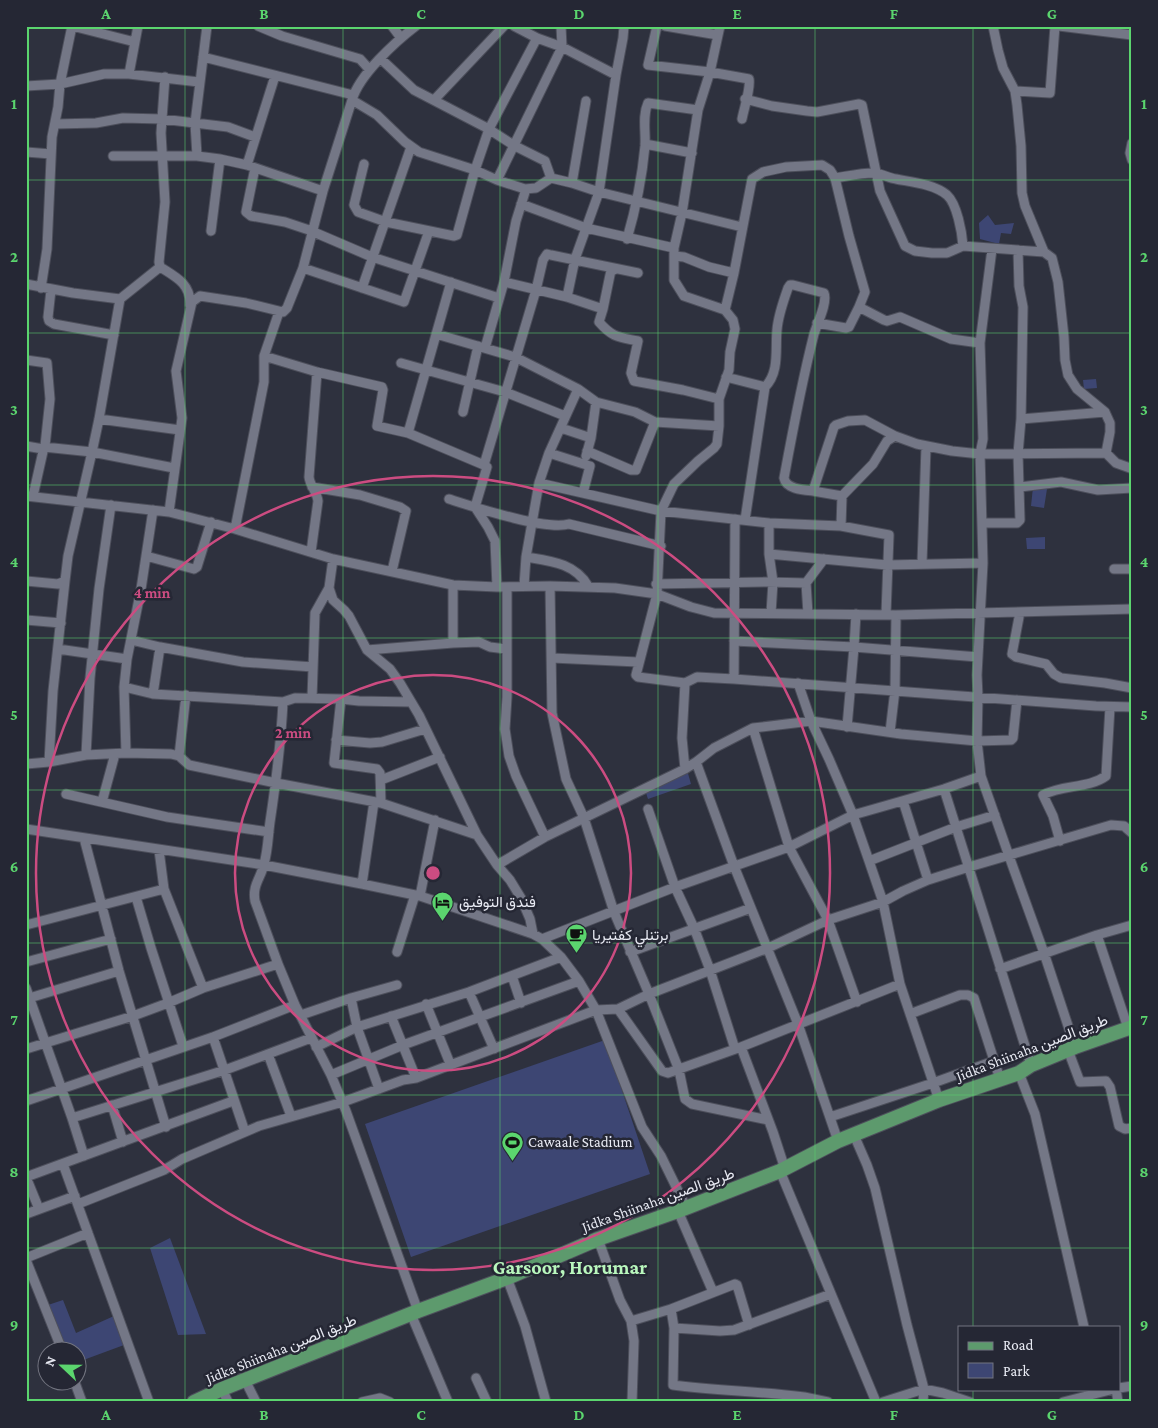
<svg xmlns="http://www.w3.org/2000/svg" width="1158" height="1428" viewBox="0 0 1158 1428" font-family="'Crimson Pro',Vazirmatn,serif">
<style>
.green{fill:#3d4673}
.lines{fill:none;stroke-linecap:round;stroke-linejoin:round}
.street-casing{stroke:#4d4f5b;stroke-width:11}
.primary-casing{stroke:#4d4f5b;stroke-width:16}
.street{stroke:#747786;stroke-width:9}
.primary{stroke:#5d9a6d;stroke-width:14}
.grid{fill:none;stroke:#5bd56e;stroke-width:1;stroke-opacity:0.55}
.ring{fill:none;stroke:#cc4c81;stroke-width:2.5}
.labels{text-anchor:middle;stroke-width:5;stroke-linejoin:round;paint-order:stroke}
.poi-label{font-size:15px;fill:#e8eaf3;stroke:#252734;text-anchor:start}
.street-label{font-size:15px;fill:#e8eaf3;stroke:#252734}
.district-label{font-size:20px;font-weight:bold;fill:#b9f7bd;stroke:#252734}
.centre{fill:#cc4c81;stroke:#252734;stroke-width:2.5}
.ring-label{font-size:15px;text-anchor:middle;font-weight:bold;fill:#cc4c81;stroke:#252734;stroke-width:5;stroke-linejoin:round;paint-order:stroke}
.neatline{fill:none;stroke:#5bd56e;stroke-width:2}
.grid-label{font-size:16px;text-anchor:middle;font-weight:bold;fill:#5bd56e}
</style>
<rect width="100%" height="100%" fill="#2e313e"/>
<!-- green -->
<path class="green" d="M988,215L995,225L1014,223L1011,234L1001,233L999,244L980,239L979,223Z
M1096,379L1097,388L1084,389L1083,380Z
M1033,487L1047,489L1044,508L1031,506Z
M1045,537V549H1027L1026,538Z
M687,770L691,784L648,799L645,790Z
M605,1040L650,1174L411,1257L365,1124Z
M170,1238L206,1334H207L178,1335L150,1248Z
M63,1300L76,1333L114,1316L124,1345L78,1362V1350H67L48,1305Z"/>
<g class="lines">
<defs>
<path id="street" d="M258,26L282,36L360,59L369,69
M392,26L401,38
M416,26C395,42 359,75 352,100L377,115L405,142L419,152L475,170L497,180L525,189L536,188L551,178L572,183L599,192L742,227
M514,26L537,38
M624,26L623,38L616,75L599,192L575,259L567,297L603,309L599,322C613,338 619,337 638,341L631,373L634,381L683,390L719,399
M657,26L648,65L710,72L749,79C751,88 744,108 742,119
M665,26L718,35
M720,26L710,72L698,110L682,213L674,248V280L684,296L725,310
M993,26L998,50L1003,68L1015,91L1017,105L1021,146L1022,193L1025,206L1044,252L1052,258L1058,282L1064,337L1065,360L1068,375L1077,389L1105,412L1110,423V432L1106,453L1116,463L1130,468
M1059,26L1132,35
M203,57L353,95
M381,59L414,90L487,128L515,146L545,161L551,178
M129,74L138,26
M165,77L161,133L165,202L159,262L160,267C176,277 191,284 190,305
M26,86L60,84L104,74H129L199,82
M1015,91L1050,93L1055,26
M745,99L772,106L807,111L817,112L859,104L862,105L880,191L905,246L915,251L932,253H947L963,246L1044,252
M434,100L504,26
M56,124L96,123L123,118L162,119L228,127L255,137
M1132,143L1130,153L1132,160
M645,144L692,153
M26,152L51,154
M113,156H197L220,159L247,165L323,191
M197,156L195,123L207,26
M364,164L354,205L358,212L386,222L454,236L457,235L475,170L489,129L537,38L562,47L616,75
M247,165L275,76
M255,168L246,212L251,216L285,222L309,230L372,257L499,298
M835,178L849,236L865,292L859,307
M497,180L562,47L561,26
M572,183L586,101
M521,204L586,228L674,248
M211,231L220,159
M627,239C636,208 642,178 645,146C646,132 642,116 648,103L698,110
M963,246C962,232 957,204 947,195C934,184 911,182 896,179C888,178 881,173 873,173C861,173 848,176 835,178L830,170L822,165L786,167L763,172L752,179L734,273L725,310L733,320L735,329L730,352L729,370L719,399V426L717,444L714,448L698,461L674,484L661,511L657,594L636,675L638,677L685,683L697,677L734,679L1096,706L1132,707
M992,249L980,343L983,439L980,454L983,563L977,675L978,697L977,741L981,776L1009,856L1044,953L1075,1047
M674,256L684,257L709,267L734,273
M303,268L323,191L352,100
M504,282L567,297
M26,284L73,293L120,299L99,419L92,452L44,447L33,496
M41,288L47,249L52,137L58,107L60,84L72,26L135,42
M362,288L411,147
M51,290L48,317L49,321L54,324L114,335
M120,299L160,267
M603,309L610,275L611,271L616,269
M817,323L846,328L849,327L859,307L884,320L887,321L900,317L951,339L980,343
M436,334L515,357L578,389
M485,348L504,282L516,221L526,189
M264,356L317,372L382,387L383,390L377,426L408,433L484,465
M26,360L47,363L50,399L45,446
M401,363L505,392L565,416
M726,377L765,387L745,520
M765,387C780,372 775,349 777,330C778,316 783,302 788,288L790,285H793L824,293C828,302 817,324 814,334C802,381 793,429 784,478C786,489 803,490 813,491
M463,412L478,346
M99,419L180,430
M1021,419L1105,412
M561,428L591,438
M408,433L451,282
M26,446L43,449
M587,451L631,470H636L655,422
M549,453L590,466L583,493
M586,456L591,438L596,402
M539,483L661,511L769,523
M312,487L360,495L400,507L406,511L392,571
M1020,487L1061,482L1098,490L1132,488
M26,496L169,512L235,529L333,559L453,585L497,587L550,586L615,588L657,594L691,607L714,613L896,615L1132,609
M842,496L813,491L834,427L836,425L848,421L865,420L895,436L917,444L952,451L980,454L1106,453
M449,499C474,507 546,531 569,524L661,546
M169,512L182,418L176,371L192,302L200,296L246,303L283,312L287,308L303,268L404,302L429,231
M982,523H1017L1020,520L1018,454L1021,419L1023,307L1019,286L1018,250
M841,526L842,496L873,464L887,441L895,436
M235,529L264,382V356L279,312
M311,552L318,501C317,492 310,486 309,477L317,372
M769,554L887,565L983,563
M146,556L194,569L197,567L211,522
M526,557C550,561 575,563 588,586
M333,559L329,588L333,600L344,610L349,616L367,650L390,669L400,683L419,715L477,835L497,865L510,880L521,898L530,919L533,934
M922,563L926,447
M1114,569H1132
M26,581L58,584L65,581L68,556L92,452L174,468
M656,584L768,582L806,583
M524,586L526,557L539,483L549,453L578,389L596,402L635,412L655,422L719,426
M550,586L552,713L566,779L584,818L614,912L649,994L679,1070L685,1099L692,1104L768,1120
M497,587L495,541L488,527L475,507L487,467L484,465L536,290L543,260L547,254L551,255L638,273
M507,587V697L505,729L509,756L516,776L545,837
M1020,612L1012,654L1016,657L1046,664L1054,674L1061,678L1105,683L1132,688
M771,613L773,582L769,554V523L841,526L889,535L886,614
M808,614L806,583L824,559
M26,620L61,623
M131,640L160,647L243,662L313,667
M734,641L854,647L978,657
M453,643V585
M58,649L127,659
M367,650L453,643L479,642L490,647L506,649
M552,658L638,662
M734,679L735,519
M798,683L811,721L829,759L853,815L869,861L883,902L900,984L939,1100
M124,687L153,694L283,702C281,743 276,782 270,822C268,836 268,850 264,864C261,878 252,885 255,901L278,964L295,1005L331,1075L346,1111L418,1311
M153,694L160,647
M312,698L315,613L329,588
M341,699L359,701L411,702
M283,702L295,698L341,699L334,763L377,769L380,773L381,803
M847,727L854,647L856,614
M753,728L789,847L828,920L857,1002
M890,732L895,690L896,615
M336,740L370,743L382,742L425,729
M126,753L124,687L127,659L141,589L153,510
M86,755L90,678L99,589L111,505
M179,756L186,695
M49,762L53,691L65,581
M696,762L734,866L798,1024L838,1141
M26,764L49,762L86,755L126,753L171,754L179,756L189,765L276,783L381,803L477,835
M685,769L682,738L685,683
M381,780L440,757
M944,789L1031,1065
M66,794L167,817L269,832
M903,801L928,880
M102,802L115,754
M648,809L675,887L694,928L710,970L735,1049
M26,829L264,865L362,884L420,896L533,934L542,939L561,957L579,981L596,1010L642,1127L661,1156L686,1207
M84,838L119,971L166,1127
M1060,841L1053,816L1043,795C1063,784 1088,789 1106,776L1110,707
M159,850L164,889L203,988
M869,861L956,827L995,815
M497,865L545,837L685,769L696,762L714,748L753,728L811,721L901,734L977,741L1011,740L1013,738L1017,700
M362,884L374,802
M420,896L435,820
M136,897L151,948L183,1046
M26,925L164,889
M1097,935L1128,1028
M542,939L675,887L789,847L853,815L944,789L981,776
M397,952L415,895
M630,952L751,908
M26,962L111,939
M1000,969L1097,935L1132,925
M512,976L521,1003
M26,988L72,1118
M469,992L494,1049
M351,998L357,1027L379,1089
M26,999L119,971
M426,1004L451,1066
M618,1009L662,1071L668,1073L741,1047L900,984
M910,1014L960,995H968L974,998L1000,1079
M301,1015L351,998L397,985
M391,1016L416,1078
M213,1037L245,1132
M316,1047L357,1027L469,992L561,957
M741,1047L773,1132L785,1169
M26,1049L133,1016L168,1003L203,988L278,964
M1068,1050L1080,1082L1106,1081L1110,1087L1119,1126L1125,1129L1132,1128
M268,1054L291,1116
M1019,1073L1035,1114L1084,1327
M331,1075L403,1045L579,981
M26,1101L213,1037L295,1005
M112,1105L123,1142
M830,1117L933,1083L994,1061
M854,1135L867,1165L875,1188L907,1325L924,1389L923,1402
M84,1156L72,1118L225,1070L311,1038
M63,1164L149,1402
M780,1171L876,1402
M78,1204L164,1170L182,1159L259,1126L343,1102L403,1080L416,1078L596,1010L618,1009L649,994L768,948L828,920L883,902L903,891L928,880L969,867L1111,825L1124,826L1132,833
M39,1209L26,1177L233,1101
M678,1211L713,1292
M26,1214L75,1196
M598,1239L620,1300L631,1321L634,1341L632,1402
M26,1258L88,1233
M26,1260L62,1350
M507,1278L525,1326L546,1402
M671,1309L674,1328
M411,1314L448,1402
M631,1321L671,1309L735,1284L737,1285L749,1325
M476,1378L487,1402
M74,1380L82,1402
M245,1380L256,1402
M1119,1388L1132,1386
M222,1389L228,1402
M1116,1389L1118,1402
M804,1397C760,1391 716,1391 673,1385L674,1328L720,1331L734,1330L831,1294
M362,1402L380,1398L390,1402
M802,1402L804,1397L828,1402
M883,1402L924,1389L943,1393L970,1402
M1063,1402L1114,1389"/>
<path id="primary" d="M194,1402L222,1389L418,1311L507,1278L598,1239L678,1211L780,1171L838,1141L939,1100L1019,1073L1031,1065L1075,1047L1132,1027"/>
</defs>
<!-- street casing -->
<use href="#street" class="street-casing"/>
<!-- primary casing -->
<use href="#primary" class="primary-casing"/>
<!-- street -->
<use href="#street" class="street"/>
<!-- primary -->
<use href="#primary" class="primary"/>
</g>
<!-- grid -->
<path class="grid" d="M185,26V1402M343,26V1402M500,26V1402M658,26V1402M815,26V1402M973,26V1327M26,180H1132M26,333H1132M26,485H1132M26,638H1132M26,790H1132M26,943H1132M26,1095H1132M26,1248H1132M973,1389V1402"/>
<!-- distance rings -->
<g class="ring">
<circle cx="433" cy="873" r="198"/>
<circle cx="433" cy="873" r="397"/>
</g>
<!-- icons -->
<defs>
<symbol id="hotel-pin" viewBox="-11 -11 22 30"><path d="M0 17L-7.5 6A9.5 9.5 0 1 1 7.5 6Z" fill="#5bd56e" stroke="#252734"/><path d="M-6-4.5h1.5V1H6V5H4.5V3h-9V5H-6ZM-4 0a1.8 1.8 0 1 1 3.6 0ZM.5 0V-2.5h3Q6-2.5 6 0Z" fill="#111"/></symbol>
<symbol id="cafe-pin" viewBox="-11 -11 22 30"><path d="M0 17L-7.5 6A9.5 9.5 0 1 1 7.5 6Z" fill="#5bd56e" stroke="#252734"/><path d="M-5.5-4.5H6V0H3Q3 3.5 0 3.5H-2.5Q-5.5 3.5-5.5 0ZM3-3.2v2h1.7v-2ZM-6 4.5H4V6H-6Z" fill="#111"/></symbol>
<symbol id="stadium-pin" viewBox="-11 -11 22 30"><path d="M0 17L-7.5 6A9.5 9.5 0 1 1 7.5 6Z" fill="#5bd56e" stroke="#252734"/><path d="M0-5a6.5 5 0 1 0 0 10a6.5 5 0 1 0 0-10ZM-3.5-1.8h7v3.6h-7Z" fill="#111"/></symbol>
</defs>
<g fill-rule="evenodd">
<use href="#hotel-pin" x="430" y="890" width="25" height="34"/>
<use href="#cafe-pin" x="564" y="922" width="25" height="34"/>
<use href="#stadium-pin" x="500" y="1130" width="25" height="34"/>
</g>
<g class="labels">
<!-- poi labels -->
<g class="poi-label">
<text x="459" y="907">فندق التوفيق</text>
<text x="592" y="940">برتنلي كفتيريا</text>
<text x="528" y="1147">Cawaale Stadium</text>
</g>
<!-- street labels -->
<g class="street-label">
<text transform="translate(1032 1048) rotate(-21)" y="5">Jidka Shiinaha طريق الصين</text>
<text transform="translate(658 1200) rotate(-20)" y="5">Jidka Shiinaha طريق الصين</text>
<text transform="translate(281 1349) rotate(-22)" y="5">Jidka Shiinaha طريق الصين</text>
</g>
<!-- district labels -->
<g class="district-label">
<text x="570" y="1274">Garsoor, Horumar</text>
</g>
</g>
<circle cx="433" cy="873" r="8" class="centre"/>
<g class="ring-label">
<text x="152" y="598">4 min</text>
<text x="293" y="738">2 min</text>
</g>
<!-- border -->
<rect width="1158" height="1428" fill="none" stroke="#252734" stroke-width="55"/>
<!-- legend -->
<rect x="958" y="1326" width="162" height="65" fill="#252734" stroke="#737580"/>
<rect x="968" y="1342" width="25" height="8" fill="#5d9a6d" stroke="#737580"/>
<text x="1003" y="1350" font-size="15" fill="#e8eaf3">Road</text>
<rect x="968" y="1363" width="25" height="15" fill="#3d4673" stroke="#737580"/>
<text x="1003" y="1376" font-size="15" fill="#e8eaf3">Park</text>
<!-- north arrow -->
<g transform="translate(62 1366) rotate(292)"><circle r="24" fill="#252734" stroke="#737580"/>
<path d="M0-4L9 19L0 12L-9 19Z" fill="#5bd56e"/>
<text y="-8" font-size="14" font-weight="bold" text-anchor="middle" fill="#e8eaf3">N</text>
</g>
<rect x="28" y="28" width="1102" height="1372" class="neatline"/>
<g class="grid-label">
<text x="106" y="19">A</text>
<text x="264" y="19">B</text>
<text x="421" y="19">C</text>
<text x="579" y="19">D</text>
<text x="737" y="19">E</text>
<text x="894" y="19">F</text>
<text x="1052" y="19">G</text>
<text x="14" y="109">1</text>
<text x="1144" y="109">1</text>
<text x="14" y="262">2</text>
<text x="1144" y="262">2</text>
<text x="14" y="415">3</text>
<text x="1144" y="415">3</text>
<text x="14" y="567">4</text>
<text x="1144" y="567">4</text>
<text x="14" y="720">5</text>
<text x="1144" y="720">5</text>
<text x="14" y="872">6</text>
<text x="1144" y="872">6</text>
<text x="14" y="1025">7</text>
<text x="1144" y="1025">7</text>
<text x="14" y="1177">8</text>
<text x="1144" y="1177">8</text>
<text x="14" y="1330">9</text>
<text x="1144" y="1330">9</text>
<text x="106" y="1420">A</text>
<text x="264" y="1420">B</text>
<text x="421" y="1420">C</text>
<text x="579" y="1420">D</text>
<text x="737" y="1420">E</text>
<text x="894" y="1420">F</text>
<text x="1052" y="1420">G</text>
</g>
</svg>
